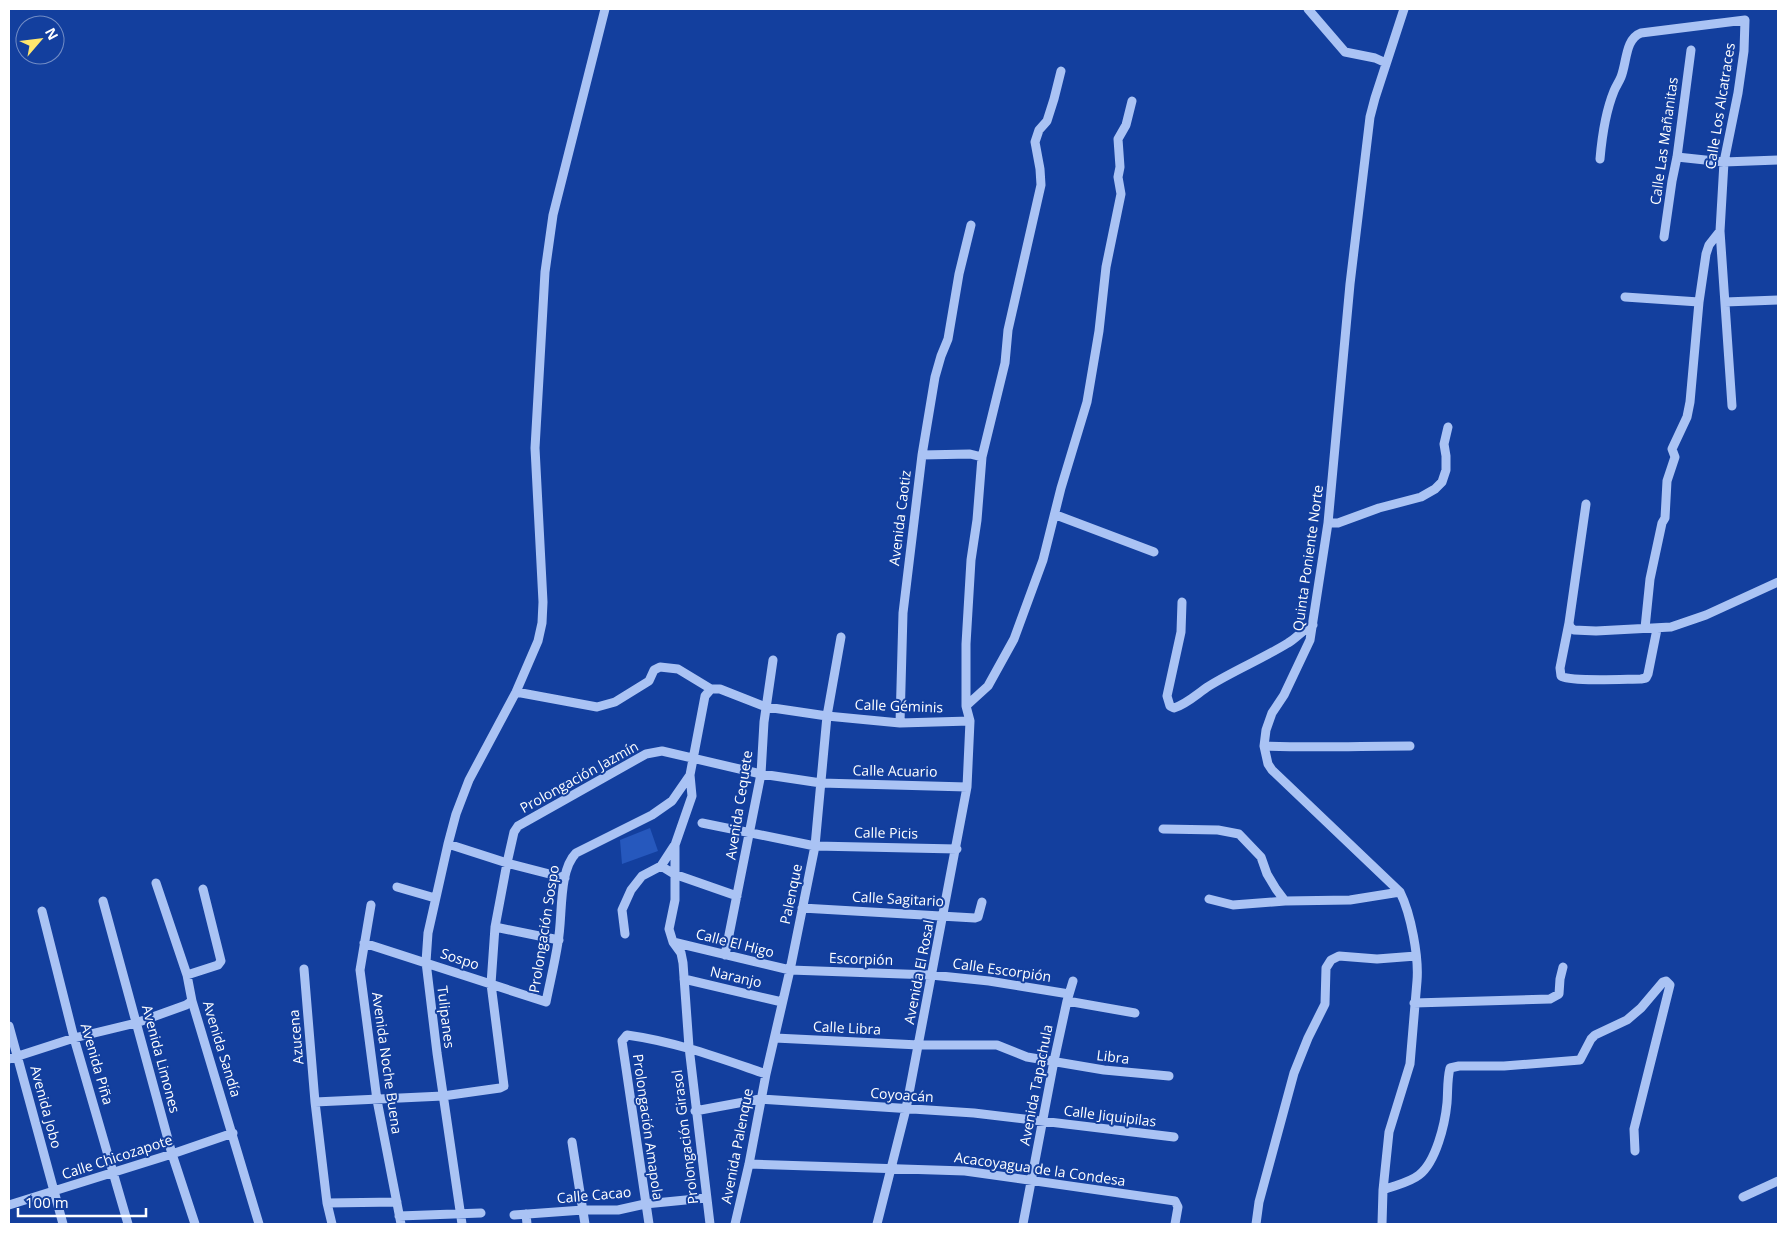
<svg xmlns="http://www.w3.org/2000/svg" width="1787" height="1233" viewBox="0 0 1787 1233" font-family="'Open Sans',sans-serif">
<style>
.green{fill:#2658bd}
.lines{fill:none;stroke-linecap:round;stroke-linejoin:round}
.minor{stroke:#aac3f4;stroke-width:9}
.labels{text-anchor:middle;stroke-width:4;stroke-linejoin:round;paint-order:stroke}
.street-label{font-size:14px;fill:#fff;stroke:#133f9e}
</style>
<rect width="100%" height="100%" fill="#133f9e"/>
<!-- green -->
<path class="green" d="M650,828L658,851L622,864L620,840Z"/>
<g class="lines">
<!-- minor -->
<path class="minor" d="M1308,9L1345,52L1375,58L1386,63
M1677,157L1724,162L1778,160
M1600,159C1602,136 1605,113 1614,91C1616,86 1619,82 1621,77C1627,62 1625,39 1641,33L1745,20L1744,51L1738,93L1724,162L1720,231L1732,406
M1664,237L1672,181L1677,157L1691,50
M1625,297L1699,302
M1725,302L1778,300
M922,455L970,454L982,457
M1586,504L1569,623L1560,668L1561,676C1570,682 1626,679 1641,679L1646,678L1648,674L1657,629
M1056,515L1154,552
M1328,523H1338L1379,508L1421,497L1435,489L1442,482L1446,470V456L1444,444L1448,427
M1182,602L1181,632L1167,696L1170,706L1174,708C1187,704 1198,693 1209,686C1235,670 1262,659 1288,643C1297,638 1303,629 1313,625
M1569,623L1570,627L1574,630L1596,631L1671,627L1706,615L1778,582
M1645,628L1650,579L1662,523L1665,518L1667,481L1675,457L1672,449L1687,417L1690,402L1699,302L1706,254L1709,245L1720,231
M516,692L597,707L615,702L649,681L654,670L660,667L678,669L711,689
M966,706L988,686L1014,639L1043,560L1061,488L1087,402L1099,331L1106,267L1121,194L1118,177L1120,167L1118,139L1126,125L1132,101
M900,723L903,613L922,455L935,377L941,356L948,339L959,274L971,225
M1264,746C1312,748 1361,746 1410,746
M702,823L815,846L957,849
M1163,829L1218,830L1239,834L1261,857L1267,874L1276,889L1285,901
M448,844L507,863L565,878
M661,866L674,874L737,896
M156,883L187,975L192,1001L259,1224
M397,887L435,898
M1209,899L1233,905L1285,901L1350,900L1400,892
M103,901L172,1154L195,1224
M371,905L360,970L377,1100L401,1224
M802,908L975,918L978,917L982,902
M42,911L74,1038L128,1224
M495,927L559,940
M625,934L622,910L631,890L642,876L661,866L674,846
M673,942L790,970L931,975L989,981L1069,994
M364,943L546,1002C550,982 555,962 558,942C563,917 558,871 576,853L652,815L672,801L690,775
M725,955L761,774L764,722L773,660
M304,969L315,1102L327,1203L332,1224
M187,975L218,965L221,961L203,889
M684,979L782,1002
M1067,1001L1135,1013
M1414,1003L1550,999L1559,994L1560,979L1563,967
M9,1026L63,1224
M775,1038L919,1045H997L1027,1057L1104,1070L1169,1076
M9,1059L74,1038L136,1023L186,1005L192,1001
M315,1102L443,1096L500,1088L504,1086L491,984L495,927L507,863L514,832L518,826L646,754L662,751L761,774L821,783L967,787
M695,1111L760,1099L974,1113L1174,1137
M572,1142L585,1224
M749,1164L965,1171L1175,1201L1178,1207L1175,1224
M1383,1190C1395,1185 1409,1183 1419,1175C1436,1162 1445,1124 1447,1103C1448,1091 1447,1080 1450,1068L1459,1066H1504L1580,1060L1591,1039L1595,1035L1627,1020L1641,1008L1663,982L1666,981L1670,985L1634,1129L1635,1151
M1743,1197L1778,1181
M327,1203L397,1202
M9,1205L172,1154L233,1133
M526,1214L527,1224
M514,1215L583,1210H618L645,1204L706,1198
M399,1216L481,1213
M462,1224L437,1053L426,962L428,933L448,844L456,814L469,780L516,692L538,641L542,623L543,602L535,448L545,272L553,215L605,9
M649,1224L622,1041L627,1035C677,1042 719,1058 766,1074
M710,1224L689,1047L683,963L681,953L673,942L669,929L675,900V845L692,796L690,775L705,696L711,689H720L766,707L827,716L900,723L970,721
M735,1224L749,1164L766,1074L790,970L815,846L827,716L841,637
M877,1224L906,1109L967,787L970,721L966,706V644L971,560L977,520L982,457L1005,363L1008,330L1041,185L1040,169L1035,142L1039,130L1047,121L1054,99L1061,71
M1023,1224L1054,1061L1067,1001L1073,981
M1256,1224L1259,1202L1294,1073L1308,1038L1325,1004L1326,968L1331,960L1339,956L1377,959L1416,956
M1382,1224L1383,1190L1389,1132L1410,1064L1417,981C1419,957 1411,914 1400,892L1272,770L1268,764L1264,746L1266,730L1272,713L1284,695L1310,640L1328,523L1350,284L1370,117L1375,98L1404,9"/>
</g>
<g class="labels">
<!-- street labels -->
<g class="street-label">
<text transform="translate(1720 106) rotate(-81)" y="5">Calle Los Alcatraces</text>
<text transform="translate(1664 141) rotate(-82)" y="5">Calle Las Mañanitas</text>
<text transform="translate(900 518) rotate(-83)" y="5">Avenida Caotiz</text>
<text transform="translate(1308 558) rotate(-82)" y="5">Quinta Poniente Norte</text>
<text transform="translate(899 706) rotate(2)" y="5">Calle Géminis</text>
<text transform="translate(895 771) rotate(1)" y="5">Calle Acuario</text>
<text transform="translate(579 777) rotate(-29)" y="5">Prolongación Jazmín</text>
<text transform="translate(739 805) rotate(-81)" y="5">Avenida Cequete</text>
<text transform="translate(886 833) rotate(1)" y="5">Calle Picis</text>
<text transform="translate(791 894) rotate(-78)" y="5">Palenque</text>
<text transform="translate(898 899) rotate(3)" y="5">Calle Sagitario</text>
<text transform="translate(544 929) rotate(-81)" y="5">Prolongación Sospo</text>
<text transform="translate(735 943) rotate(14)" y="5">Calle El Higo</text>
<text transform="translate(460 959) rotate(18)" y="5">Sospo</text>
<text transform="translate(861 959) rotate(2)" y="5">Escorpión</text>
<text transform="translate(1002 970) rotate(8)" y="5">Calle Escorpión</text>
<text transform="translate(919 972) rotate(-79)" y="5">Avenida El Rosal</text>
<text transform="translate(736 977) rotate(13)" y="5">Naranjo</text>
<text transform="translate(446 1017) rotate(83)" y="5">Tulipanes</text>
<text transform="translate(847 1028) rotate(3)" y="5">Calle Libra</text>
<text transform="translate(296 1037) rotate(-95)" y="5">Azucena</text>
<text transform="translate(222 1049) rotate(73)" y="5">Avenida Sandía</text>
<text transform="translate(1113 1057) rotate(7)" y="5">Libra</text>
<text transform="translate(161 1059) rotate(75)" y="5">Avenida Limones</text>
<text transform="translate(387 1063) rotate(82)" y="5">Avenida Noche Buena</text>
<text transform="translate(97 1064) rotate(74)" y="5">Avenida Piña</text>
<text transform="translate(1036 1085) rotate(-79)" y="5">Avenida Tapachula</text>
<text transform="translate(902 1095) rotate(4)" y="5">Coyoacán</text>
<text transform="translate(46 1107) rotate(75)" y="5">Avenida Jobo</text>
<text transform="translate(1110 1116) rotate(7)" y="5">Calle Jiquipilas</text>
<text transform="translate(648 1127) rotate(82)" y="5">Prolongación Amapola</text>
<text transform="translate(685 1137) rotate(-97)" y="5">Prolongación Girasol</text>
<text transform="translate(737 1146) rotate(-79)" y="5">Avenida Palenque</text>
<text transform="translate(117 1157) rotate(-18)" y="5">Calle Chicozapote</text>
<text transform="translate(1040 1169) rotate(8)" y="5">Acacoyagua de la Condesa</text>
<text transform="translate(594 1195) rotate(-5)" y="5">Calle Cacao</text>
</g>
</g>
<!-- border -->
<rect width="1787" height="1233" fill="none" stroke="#ffffff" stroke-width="20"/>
<!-- north arrow -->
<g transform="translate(40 40) rotate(62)"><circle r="24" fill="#133f9e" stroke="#718cc5"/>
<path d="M0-4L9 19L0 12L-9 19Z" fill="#ffe66d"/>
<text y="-8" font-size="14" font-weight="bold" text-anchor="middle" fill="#ffffff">N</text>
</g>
<!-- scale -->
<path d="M18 1208v8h128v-8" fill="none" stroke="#ffffff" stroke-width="2.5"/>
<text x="25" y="1208" font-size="15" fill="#ffffff" stroke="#133f9e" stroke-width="4" paint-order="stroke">100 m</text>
</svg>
